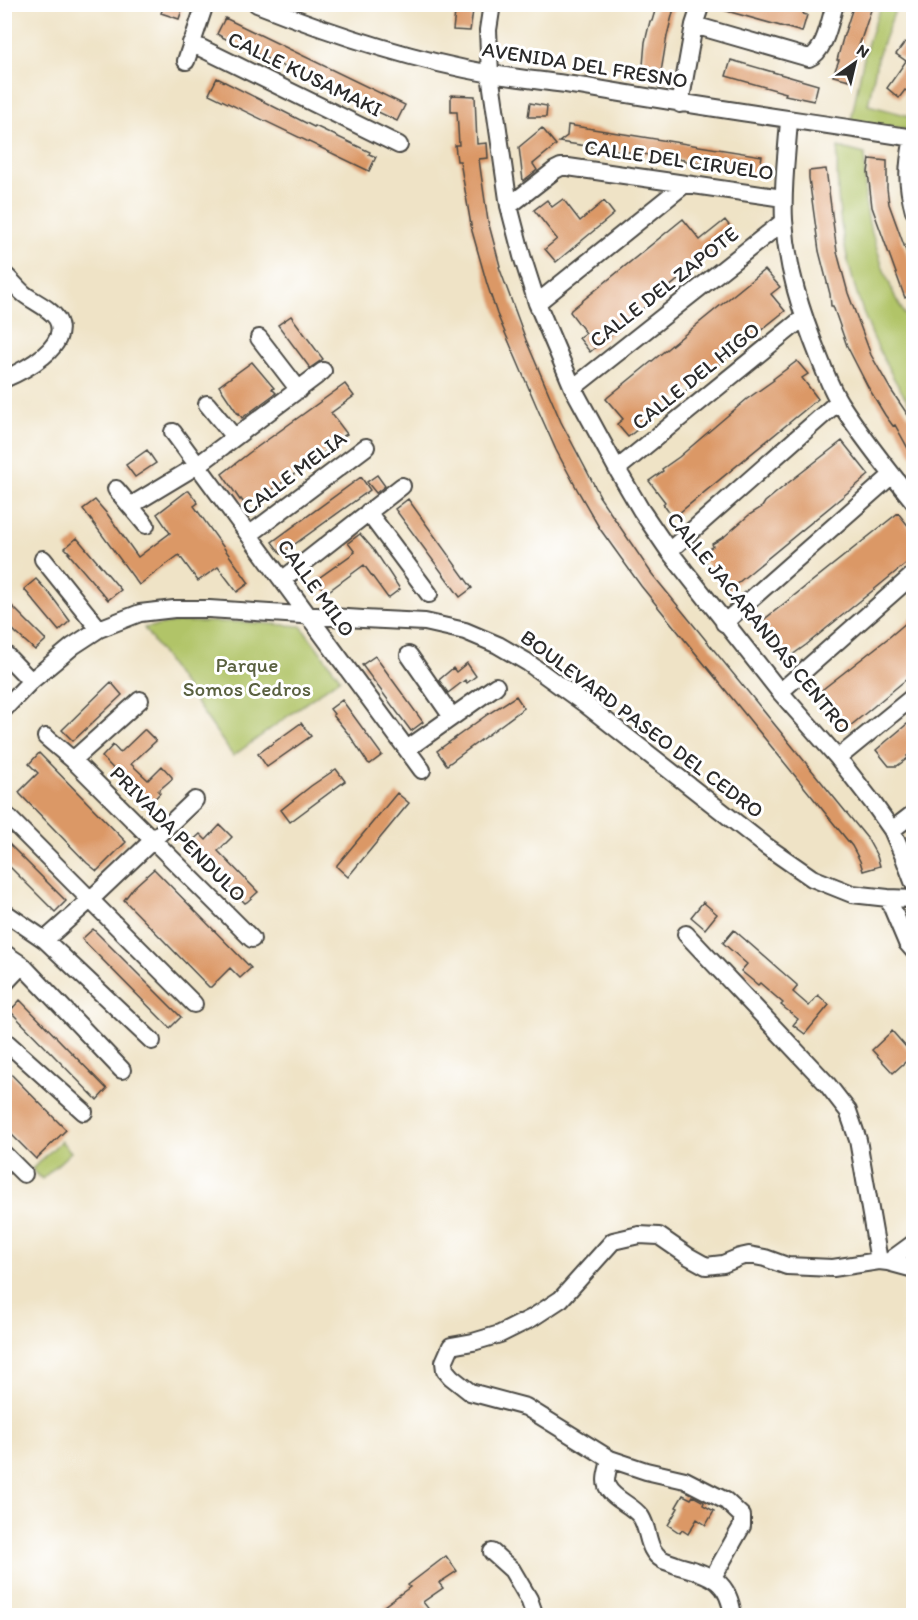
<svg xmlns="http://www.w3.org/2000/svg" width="918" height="1620" viewBox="0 0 918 1620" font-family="Itim,sans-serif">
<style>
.green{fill:#b1c468;stroke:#6e784a;stroke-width:1.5}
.building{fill:#db9866}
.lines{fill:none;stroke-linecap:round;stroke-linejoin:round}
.minor-casing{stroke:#484742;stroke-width:20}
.minor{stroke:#fff;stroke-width:16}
.labels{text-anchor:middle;stroke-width:6;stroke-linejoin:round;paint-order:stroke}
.street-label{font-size:21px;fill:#2b2b2b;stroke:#fff}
.park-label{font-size:21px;fill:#5a6140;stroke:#fff}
</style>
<rect width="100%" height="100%" fill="#fff"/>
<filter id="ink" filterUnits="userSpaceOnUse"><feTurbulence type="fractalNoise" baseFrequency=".0167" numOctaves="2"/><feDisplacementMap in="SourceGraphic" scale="12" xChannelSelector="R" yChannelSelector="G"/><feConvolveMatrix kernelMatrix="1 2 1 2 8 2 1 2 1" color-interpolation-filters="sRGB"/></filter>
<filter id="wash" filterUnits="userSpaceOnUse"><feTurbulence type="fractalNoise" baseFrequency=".008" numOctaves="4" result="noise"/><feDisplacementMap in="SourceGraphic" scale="24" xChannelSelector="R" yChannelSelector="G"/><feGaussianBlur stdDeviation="1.35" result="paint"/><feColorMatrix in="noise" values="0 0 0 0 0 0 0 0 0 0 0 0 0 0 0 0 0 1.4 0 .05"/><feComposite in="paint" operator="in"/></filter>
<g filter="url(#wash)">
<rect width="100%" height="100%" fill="#efe3c6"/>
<!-- green -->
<path class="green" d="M882,5H897L878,56L868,105L913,117V131L851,121C859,81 865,41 882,5Z
M838,147L865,154V201L869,223L883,268L896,299L913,329V332L910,335L913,341V409C862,335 832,238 838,147Z
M179,622H242L301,626L340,678L233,756L144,628Z
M61,1141L71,1152L42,1179L32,1169Z"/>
<g id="blocks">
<!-- building -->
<path class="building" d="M165,4H184L179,19L161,13Z
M456,4H474L470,31L453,30Z
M657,4H675L667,36L660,78L642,77L645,42L650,21H652Z
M717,4H806L803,14L807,15L802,32L716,8Z
M854,4H873L858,49L850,80L833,76L839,60H837L843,38Z
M225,18L405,105L397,121L222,37L217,34Z
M905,42L914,48V96L905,90L899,98L887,88L906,61L896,54Z
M731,60L818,85L814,101L785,95L786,93L726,76Z
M217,78L314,127L315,126L370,152L369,154L376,157L369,171L209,94Z
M451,95L475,96L477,144L487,143L488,158L479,159L481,174L488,221L500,266L499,267L526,340L561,422L600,496H599L652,574L867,838L877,856L880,866L863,871L860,861L852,846L641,586L600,529L578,491L556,450L539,412L497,314L487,284L472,231L460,161H457L455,145H459L457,112H451Z
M530,103L547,106L546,117H528Z
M568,125L762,156L759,173L684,161V160L559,142L567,136Z
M542,128L556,145L533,164L537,170L523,181L519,147Z
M870,159L887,161V188L889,204L914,273V293L905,298L872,207L868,172Z
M826,169L837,252L848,293L871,355L891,390L914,424V459L895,425L893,426L885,415L868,387L847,346L833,306H831L830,294L819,251L809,178V171Z
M563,199L580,221L604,201L614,214L556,262L545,249L557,239L534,210L547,200L552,207Z
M683,219L700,240L725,220L735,233L590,352L579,338L586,333L570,312L571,310Z
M764,270H765L780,287L771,294L785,311L628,437L617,424L623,419L606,399L608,397Z
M291,316L323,359L310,368L278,325Z
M797,361L808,374L802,378L818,399L673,518L663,504L665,502L649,481L663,471L662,469L679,457L747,399L774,380L773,379Z
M252,362L274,388L272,389L276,393L242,418L239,413L238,414L219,386Z
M345,384L354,396L331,413L347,434L342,437L343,439L276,487L247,507L241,499L240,500L222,474L249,453Z
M842,441L869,475L728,591L700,555L713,546L712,544L725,536L749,515L762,507L765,502L788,483Z
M147,450L156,463L135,477L126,465Z
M377,475L385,486L376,493L367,482Z
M361,477L370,490L281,554L272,542Z
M187,491H189L198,503L194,506L249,583L237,592L218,567L198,581L179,555L139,585L83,509L95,500L108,515L138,557L170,533L157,514Z
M408,499L472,588L460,597L395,509Z
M898,513L914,533V557L806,645L785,660L756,626Z
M360,534L373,549L378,557H379L400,589L388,598L364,565L326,593L316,580L355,552L348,543Z
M77,538L121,590L108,600L68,553H70L65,548Z
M36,579L50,594L70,621L59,631L24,589Z
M4,598L46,640L35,650L16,633L4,620Z
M914,616V673L843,732L814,696L887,639Z
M375,656L423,722L411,731L362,665Z
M467,663L476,676L467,683L465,680L448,693L439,680L453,668L456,672Z
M111,682L122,695L73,741L62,730Z
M516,696L524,708L447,765L446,764L437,751L488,714Z
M342,700L382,755L370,764L368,763L350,736L333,715L334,714L330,709Z
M301,723L311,736L267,767L258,754Z
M907,724L914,732V750L907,756L908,758L897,766H889L876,750Z
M144,730H145L156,741L131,764L148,780L162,766L172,777V779L158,791L160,793L150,804L131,787L102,757L113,745L120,753Z
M39,753L126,842L97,871L87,863L20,794L19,792L38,773L29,764Z
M336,769L345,781L290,822L281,810L311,786Z
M397,793L409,803L348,877L337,867V865Z
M220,825L232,837L218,851L258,892L247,902L245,903L222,880L192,849L193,848L189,844L200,834L206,840Z
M4,839L66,901L55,912L4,861Z
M154,869L251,968L240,978L230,968L211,987H209L124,900L134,887Z
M703,902L717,914L705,929L691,917Z
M93,929L181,1017L170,1028L82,939Z
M734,930L797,985V987L793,992L809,1006L818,995L829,1005L805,1034L793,1025L798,1019L781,1005L783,1003L760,983L758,985L741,971L747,964L723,943Z
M20,1000L107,1089L97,1100L10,1011Z
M892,1031L913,1055L893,1073L872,1050Z
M4,1067L66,1130L36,1159L4,1127Z
M683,1495L691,1499L693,1496L704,1502L703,1505L714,1511L706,1525L697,1519L688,1534L682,1530L680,1533L668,1525L678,1508L676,1507Z
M446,1556L457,1571L439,1583L443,1588L423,1602L434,1616H391L384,1606L410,1587L408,1585Z"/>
</g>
</g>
<g filter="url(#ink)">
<use href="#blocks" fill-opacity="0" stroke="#484742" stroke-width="1.5"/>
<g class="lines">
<defs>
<path id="minor" d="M257,4C333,34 411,60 491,74C523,79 554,82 586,87C695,106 804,121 914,138
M492,4L488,30L490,74L509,206L522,256L537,303L573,388L617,469L641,510L669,551L780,692L838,758L873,803L892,830L903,855L914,884
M694,25L809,58C825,52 830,20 835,4
M191,43L399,145
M186,61L205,4
M680,104L694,25L701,4
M789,120C787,153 782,187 784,220C787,269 801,312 819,357C825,372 831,389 840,403C862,437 888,470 914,502
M913,138C907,167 906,182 914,211
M509,206L555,170L561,167H568L783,198
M4,274C11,280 17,288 24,294C34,302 50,308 57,319C72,346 23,371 4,379
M537,303L685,184
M259,338L299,390
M573,388L784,221
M207,404L234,437
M173,432L422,770
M617,469L803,318
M116,489L146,525
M130,506L198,465L323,371
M368,512L429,594
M249,535L366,447
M669,551L839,401
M43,559L99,629
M282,580L402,486
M724,623L892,475
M4,653L31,681
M409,655L452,717
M780,692L914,574
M4,709L31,681L73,646L99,629L140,613L174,609H209L363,619L425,622L465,631L498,645L527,662L585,704L766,846L812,878L852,894L888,898L914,899
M46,737L73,760L252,939
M407,749L496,686
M838,758L914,696
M73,760L140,700
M4,813L194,1004
M892,830L914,813
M888,898L907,943L914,951
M4,912L45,940L152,1041
M686,934L827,1084L848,1111L858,1140L879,1261
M45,940L91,899L195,800
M4,953L22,965L122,1070
M4,984L22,965
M4,1040L84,1112
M4,1154L24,1174
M888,1262L914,1243
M610,1459C609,1467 604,1479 607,1486C613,1500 632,1504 641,1517C650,1531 646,1551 663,1560C667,1562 672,1563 676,1565C708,1575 728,1577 733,1616
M492,1552L512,1570L529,1599L535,1616
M713,1577L742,1526V1516L726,1501L685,1480L646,1471L610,1459L526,1407L470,1392L451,1377L445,1370L444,1362L451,1346L473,1342L500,1334L532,1318L561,1299L613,1241L639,1235L659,1236L688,1256L706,1266L723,1264L740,1257L749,1255L765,1258L787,1266L833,1268L879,1261L888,1262L914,1269"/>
</defs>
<!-- minor casing -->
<use href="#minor" class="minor-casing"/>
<!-- minor -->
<use href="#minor" class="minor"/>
</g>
</g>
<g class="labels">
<!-- street labels -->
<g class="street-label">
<text transform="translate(585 65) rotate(9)" y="7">AVENIDA DEL FRESNO</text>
<text transform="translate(305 74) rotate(26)" y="7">CALLE KUSAMAKI</text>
<text transform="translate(679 160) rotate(8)" y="7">CALLE DEL CIRUELO</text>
<text transform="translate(664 287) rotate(-38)" y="7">CALLE DEL ZAPOTE</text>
<text transform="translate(696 376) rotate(-39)" y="7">CALLE DEL HIGO</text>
<text transform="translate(294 473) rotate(-37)" y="7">CALLE MELIA</text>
<text transform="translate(316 588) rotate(54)" y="7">CALLE MILO</text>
<text transform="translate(759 623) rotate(51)" y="7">CALLE JACARANDAS CENTRO</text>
<text transform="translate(642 724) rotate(37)" y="7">BOULEVARD PASEO DEL CEDRO</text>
<text transform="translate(178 834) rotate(45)" y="7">PRIVADA PENDULO</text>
</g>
<!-- park labels -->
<g class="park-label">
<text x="247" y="672">Parque<tspan x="247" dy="24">Somos Cedros</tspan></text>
</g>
</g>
<!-- margin -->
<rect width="918" height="1620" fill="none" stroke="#fff" stroke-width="24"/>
<!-- north arrow -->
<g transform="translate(855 63) rotate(34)" stroke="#ffffff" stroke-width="4.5" paint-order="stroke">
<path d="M0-4.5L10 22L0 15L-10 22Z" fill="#2b2b2b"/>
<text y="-9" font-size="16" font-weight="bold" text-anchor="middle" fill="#2b2b2b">N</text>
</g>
</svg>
